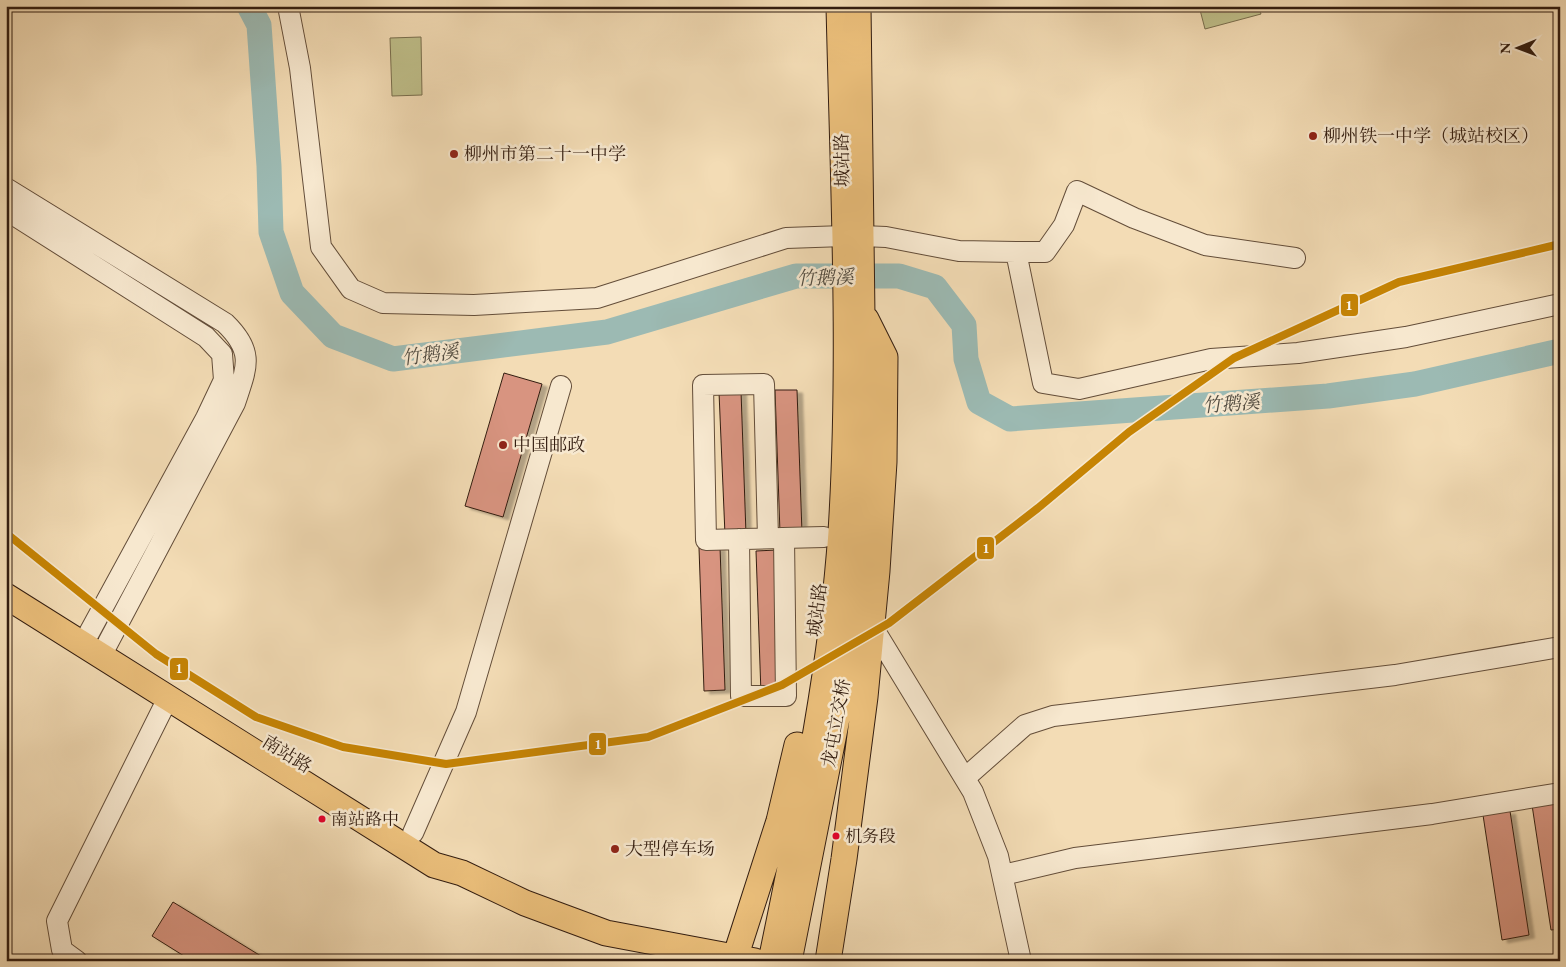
<svg xmlns="http://www.w3.org/2000/svg" width="1566" height="967" viewBox="0 0 1566 967" font-family="'EB Garamond','Noto Serif SC',serif">
<style>
.green{fill:#bfbf8a;stroke:#796e4d}
.lines{fill:none;stroke-linecap:round;stroke-linejoin:round}
.river{stroke:#9cbab3;stroke-width:25}
.building{fill:#d89480;stroke:#331d10;filter:url(#shadow)}
.minor-casing{stroke:#634d39;stroke-width:22}
.major-casing{stroke:#331d10;stroke-width:27}
.minor{stroke:#f7e8cf;stroke-width:20}
.major{stroke:#eabe7a;stroke-width:25}
.metro-1-casing{stroke:#f7e8cf;stroke-width:11}
.metro-1{stroke:#c68404;stroke-width:8}
.poi-dot{fill:#8f2418;stroke:#f7e8cf;stroke-width:2}
.bus-dot{fill:#e4002b;stroke:#f7e8cf;stroke-width:2}
.labels{text-anchor:middle;stroke-width:5;stroke-linejoin:round;paint-order:stroke}
.bus-label{font-size:17px;fill:#331d10;stroke:#f7e8cf;text-anchor:start}
.poi-label{font-size:18px;fill:#331d10;stroke:#f7e8cf;text-anchor:start}
.street-label{font-size:18px;fill:#331d10;stroke:#f7e8cf}
.water-label{font-size:19px;font-style:italic;fill:#524c41;stroke:#f7e8cf}
.line-badge{stroke:#f7e8cf;stroke-width:2}
.badge-label{font-size:14px;text-anchor:middle;font-weight:bold;fill:#fff}
</style>
<defs>
<filter id="shadow"><feDropShadow dx="5.5" dy="3" stdDeviation="1" flood-color="#0004"/></filter>
</defs>
<rect width="100%" height="100%" fill="#f3dcb5"/>
<filter id="stains"><feTurbulence type="fractalNoise" baseFrequency=".004" numOctaves="4"/><feColorMatrix values="0 0 0 0 .2 0 0 0 0 .09 0 0 0 0 .02 0 0 0 .5 -.17"/></filter>
<radialGradient id="worn" r=".72"><stop offset=".6" stop-color="#630" stop-opacity="0"/><stop offset="1" stop-color="#630" stop-opacity=".3"/></radialGradient>
<!-- green -->
<path class="green" d="M1199,6H1258L1261,14L1205,29Z
M421,37L422,95L392,96L390,38Z"/>
<g class="lines">
<!-- river -->
<path class="river" d="M249,6L259,25L269,166L271,232L292,293L333,336L393,359L607,332L796,276H899L935,287L964,325L966,359L979,402L1010,419L1328,396L1415,384L1560,351"/>
</g>
<!-- building -->
<path class="building" d="M504,373L542,384L503,517L465,506Z
M775,390H797L802,533H780Z
M741,391L746,534L725,535L719,392Z
M720,547L725,690L704,691L699,548Z
M777,550L782,693L761,694L756,551Z
M1559,801L1560,929L1551,930L1532,805Z
M1510,811L1529,935L1502,940L1483,815Z
M173,902L269,961H192L152,936Z"/>
<g class="lines">
<defs>
<path id="minor" d="M288,6L300,68L321,247L351,289L383,303L474,305L597,298L786,238L844,236
M6,188L225,323C255,352 247,367 235,403L101,656
M6,210L206,337L222,354L224,380L206,418L83,644
M862,236L886,237L959,251L1016,252L1043,383L1079,389L1211,359L1298,353L1406,337L1560,304
M1016,252H1045L1064,225L1077,191L1134,218L1205,245L1295,258
M768,538L764,384L703,385L706,540L824,537
M739,539L741,696H786L784,538
M872,626L973,792L998,856L1021,961
M965,778L1025,725L1053,716L1395,675L1560,647
M413,833L466,712L561,386
M1003,875L1075,858L1432,814L1560,793
M77,961L62,950L57,921L168,698"/>
<path id="major" d="M6,596L434,865L462,873L525,903L606,933L755,961
M735,958L779,821L797,745
M771,961C800,819 831,677 841,532C852,358 843,181 839,6
M789,961L844,683L859,537L863,393L858,6
M828,961L844,859L865,697L877,571L884,462L885,357L866,319"/>
</defs>
<!-- minor casing -->
<use href="#minor" class="minor-casing"/>
<!-- major casing -->
<use href="#major" class="major-casing"/>
<!-- minor -->
<use href="#minor" class="minor"/>
<!-- major -->
<use href="#major" class="major"/>
<defs>
<path id="metro-1" d="M6,533L156,654L256,717L343,747L446,764L648,737L782,685L889,623L1038,508L1129,432L1234,358L1399,282L1560,244"/>
</defs>
<!-- metro-1 casing -->
<use href="#metro-1" class="metro-1-casing"/>
<!-- metro-1 -->
<use href="#metro-1" class="metro-1"/>
</g>
<!-- markers -->
<g class="poi-dot">
<circle cx="1313" cy="136" r="5"/>
<circle cx="454" cy="154" r="5"/>
<circle cx="503" cy="445" r="5"/>
<circle cx="615" cy="849" r="5"/>
</g>
<g class="bus-dot">
<circle cx="322" cy="819" r="4.5"/>
<circle cx="836" cy="836" r="4.5"/>
</g>
<g class="labels">
<!-- bus labels -->
<g class="bus-label">
<text x="331" y="825">南站路中</text>
<text x="845" y="842">机务段</text>
</g>
<!-- poi labels -->
<g class="poi-label">
<text x="1323" y="142">柳州铁一中学（城站校区）</text>
<text x="464" y="160">柳州市第二十一中学</text>
<text x="513" y="451">中国邮政</text>
<text x="625" y="855">大型停车场</text>
</g>
<!-- street labels -->
<g class="street-label">
<text transform="translate(842 160) rotate(-91)" y="6">城站路</text>
<text transform="translate(817 610) rotate(-83)" y="6">城站路</text>
<text transform="translate(836 723) rotate(-80)" y="6">龙屯立交桥</text>
<text transform="translate(287 754) rotate(32)" y="6">南站路</text>
</g>
<!-- water labels -->
<g class="water-label">
<text transform="translate(825 277) rotate(-2)" y="7">竹鹅溪</text>
<text transform="translate(430 354) rotate(-7)" y="7">竹鹅溪</text>
<text transform="translate(1231 403) rotate(-4)" y="7">竹鹅溪</text>
</g>
</g>
<g class="line-badge">
<rect x="1340" y="293" width="19" height="24" rx="5" fill="#c68404"/>
<rect x="976" y="536" width="19" height="24" rx="5" fill="#c68404"/>
<rect x="169" y="657" width="20" height="24" rx="5" fill="#c68404"/>
<rect x="588" y="732" width="19" height="24" rx="5" fill="#c68404"/>
</g>
<g class="badge-label">
<text x="1349" y="310">1</text>
<text x="986" y="553">1</text>
<text x="179" y="673">1</text>
<text x="598" y="749">1</text>
</g>
<!-- margin -->
<rect width="1566" height="967" fill="none" stroke="#f3dcb5" stroke-width="25"/>
<rect x="8" y="8" width="1551" height="952" fill="none" stroke="#331d10" stroke-width="2.5"/>
<rect x="12" y="12" width="1541" height="942" fill="none" stroke="#331d10"/>
<!-- north arrow -->
<g transform="translate(1518 48) rotate(269)" stroke="#f7e8cf" stroke-width="4" paint-order="stroke">
<path d="M0-4L9 19L0 12L-9 19Z" fill="#331d10"/>
<text y="-8" font-size="14" font-weight="bold" text-anchor="middle" fill="#331d10">N</text>
</g>
<rect width="100%" height="100%" filter="url(#stains)"/>
<rect width="100%" height="100%" fill="url(#worn)"/>
</svg>
